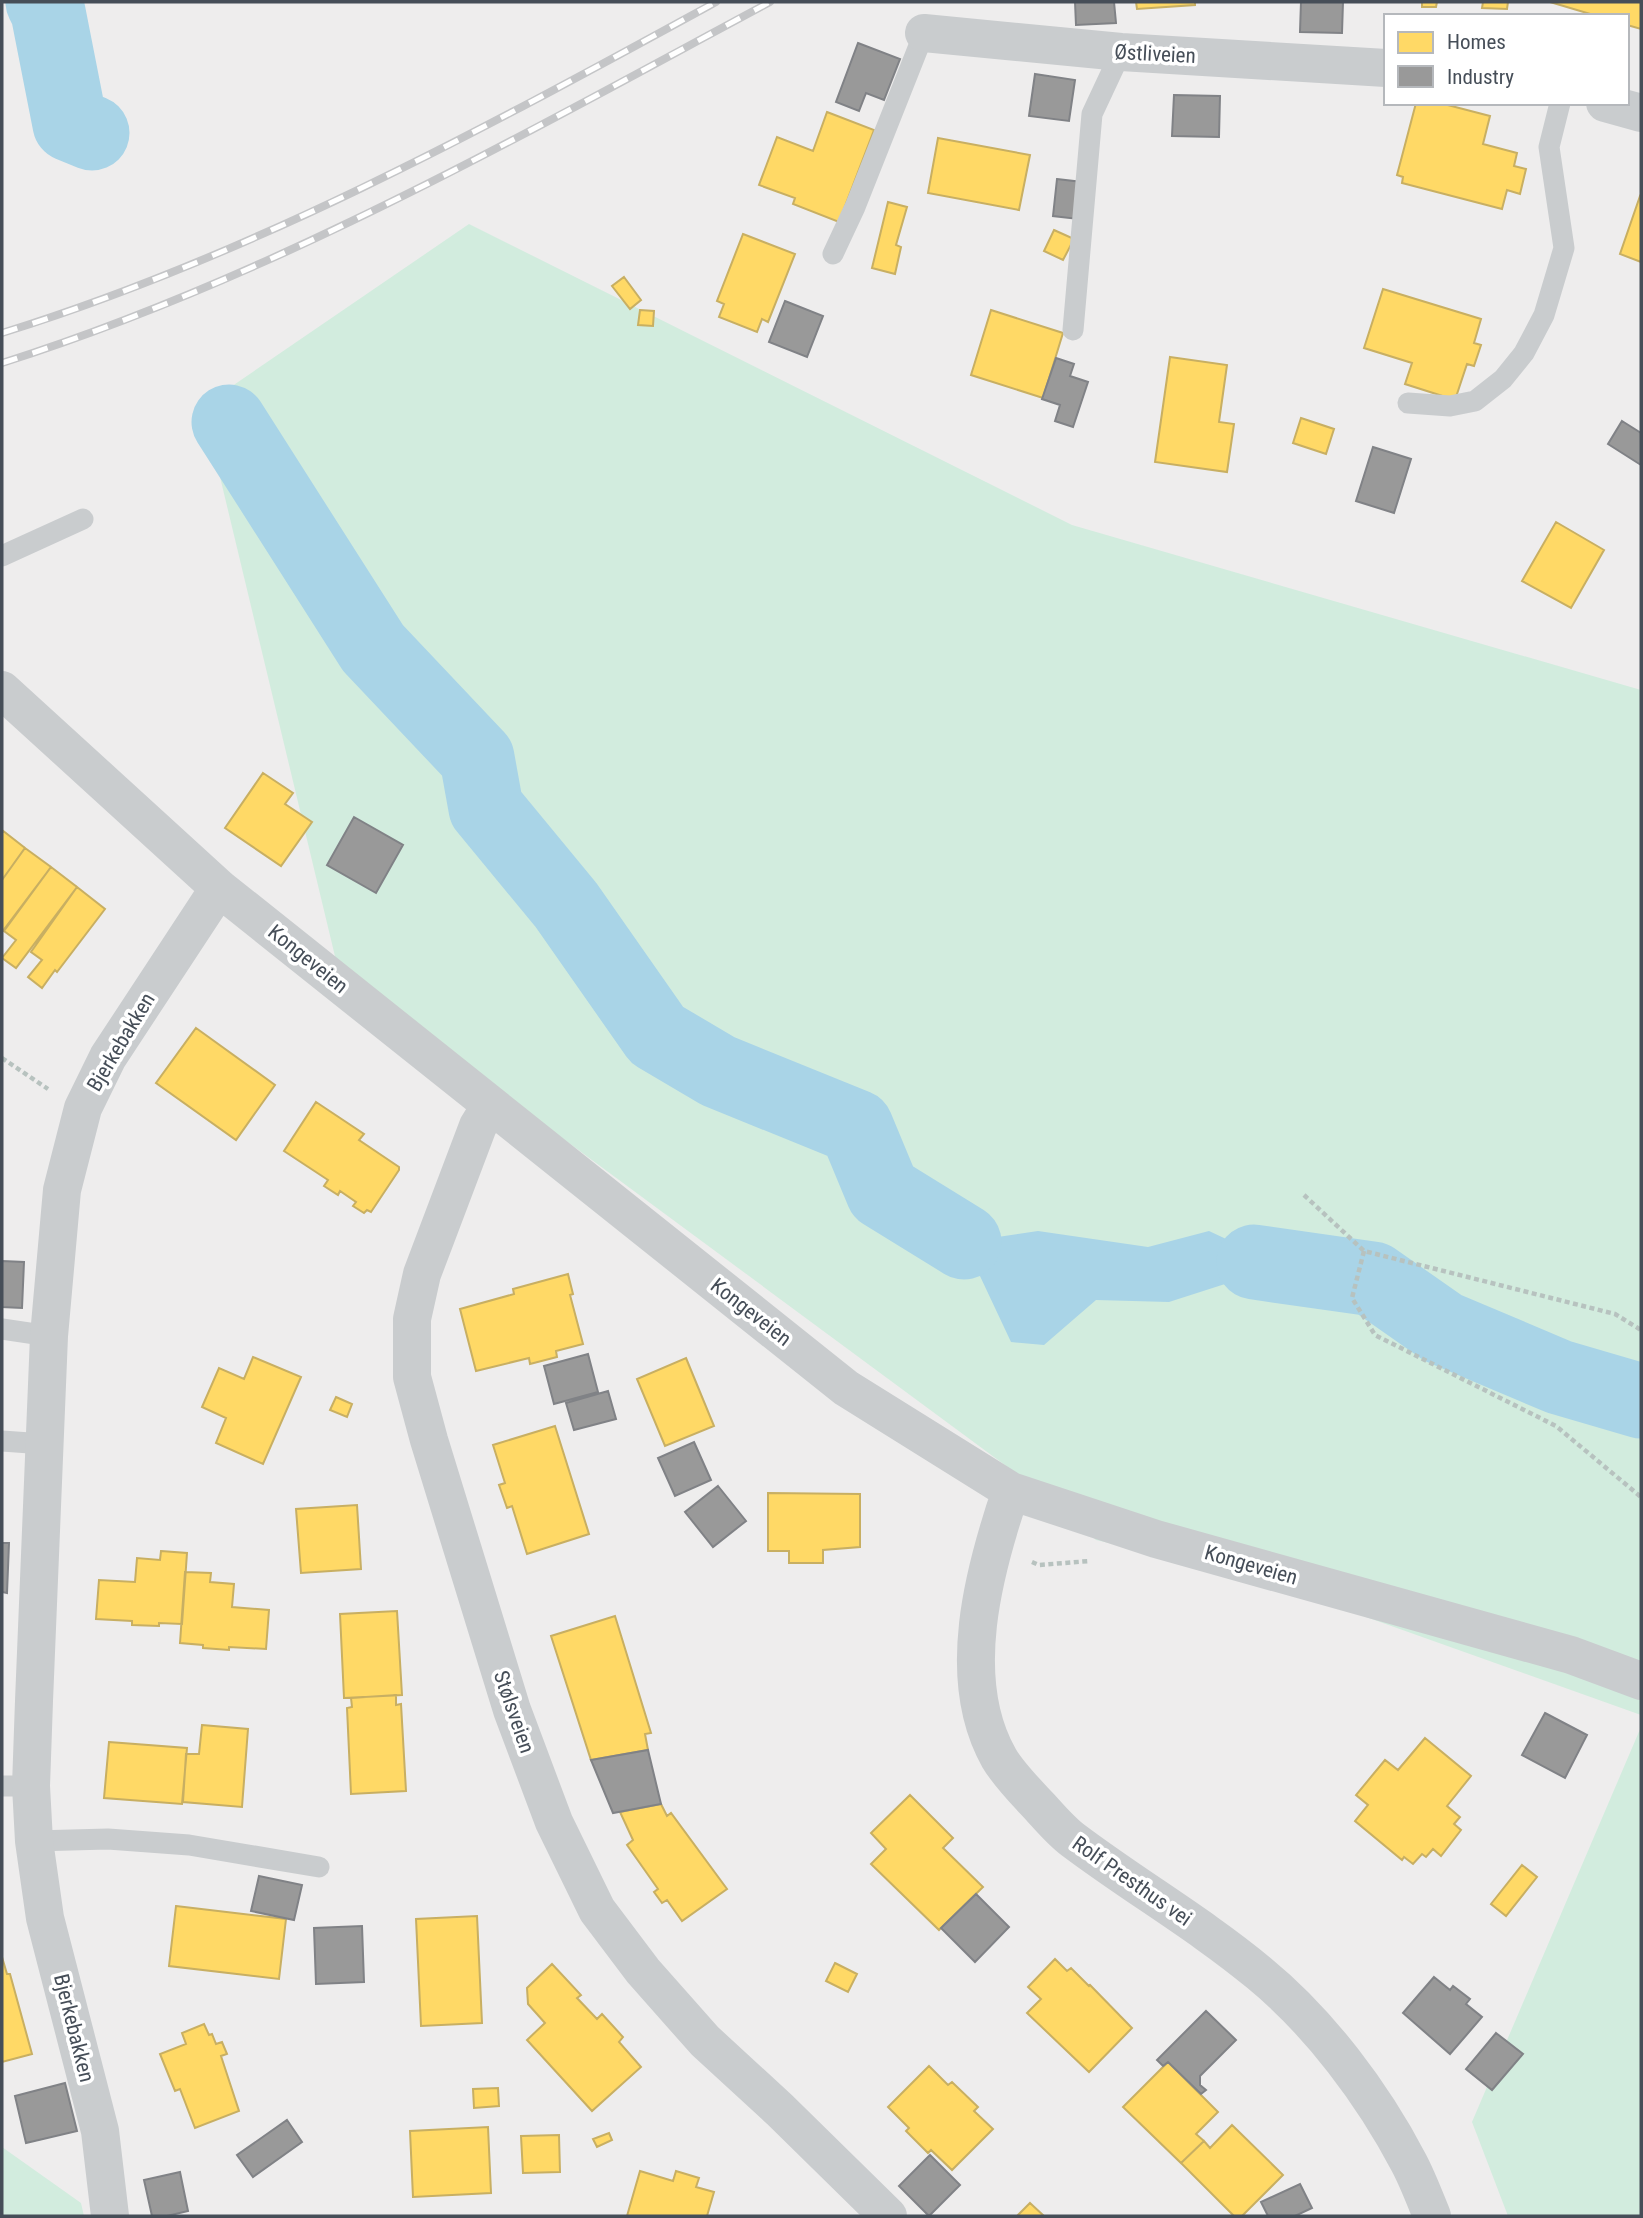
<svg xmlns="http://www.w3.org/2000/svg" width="1643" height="2218" viewBox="0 0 1643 2218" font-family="'Roboto Condensed',sans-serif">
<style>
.green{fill:#d2ecde}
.water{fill:#a9d4e7}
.homes{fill:#ffd966;stroke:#c8af62;stroke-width:2}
.industry{fill:#999;stroke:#808286;stroke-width:2}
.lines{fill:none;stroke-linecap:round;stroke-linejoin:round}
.river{stroke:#a9d4e7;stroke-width:75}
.path{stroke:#b7c2bf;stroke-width:4.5;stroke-dasharray:5 3.5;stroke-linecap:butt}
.lane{stroke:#c9ccce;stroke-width:21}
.street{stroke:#c9ccce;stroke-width:38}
.rail-casing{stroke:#c4c5c7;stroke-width:8}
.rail{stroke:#fff;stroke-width:5;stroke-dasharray:16;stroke-linecap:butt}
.labels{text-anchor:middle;stroke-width:7;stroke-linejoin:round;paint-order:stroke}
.street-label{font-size:21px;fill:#464e58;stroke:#fff}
</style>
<rect width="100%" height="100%" fill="#eeeded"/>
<!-- green -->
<path class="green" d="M469,224L1072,525L1641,690V1715L1251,1576L1096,1540L1025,1480L339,973L203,406Z
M1641,1727V2216H1508L1472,2122Z
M2,2147L81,2203L84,2216H2Z"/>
<!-- water -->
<path class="water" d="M1038,1231L1148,1247L1209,1231L1254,1252L1253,1275L1169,1302L1096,1300L1044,1345L1011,1342L964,1242Z"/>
<!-- homes -->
<path class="homes" d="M1136,2H1195V5L1137,9Z
M1422,2H1437L1436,7H1422Z
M1483,2H1508L1507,9L1482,8Z
M1550,2H1641V29L1627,25V16H1597Z
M1416,103H1440L1490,116L1483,144L1517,153L1514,166L1526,169L1520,194L1507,190L1502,209L1402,183L1403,177L1397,175Z
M827,112L874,130L839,222L793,204L795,198L759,185L777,137L813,151Z
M938,138L1030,155L1019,210L928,193Z
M1640,196L1641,197V262L1620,254Z
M888,202L907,207L896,245L901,247L895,274L872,268Z
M1054,230L1074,239L1063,260L1044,251Z
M743,234L795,254L768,322L762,319L757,332L719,317L724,304L717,301Z
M624,277L641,300L630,309L612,286Z
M1383,289L1481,319L1474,343L1481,345L1474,366L1467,364L1455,400L1405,384L1412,363L1364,348Z
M640,310L654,311L653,326L638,325Z
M991,310L1063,333L1043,398L971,375Z
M1170,357L1227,365L1219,422L1234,424L1227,472L1155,462Z
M1301,418L1334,429L1326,454L1293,443Z
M1556,522L1604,550L1571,608L1522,581Z
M263,773L293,793L285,804L312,822L281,866L225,828Z
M2,830L25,848L2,880Z
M25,848L51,867L2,932V880Z
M51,867L77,887L16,968L2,958L16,940L4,931Z
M77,887L105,909L57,972L55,970L42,988L28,977L42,960L31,952Z
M196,1028L275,1085L236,1140L156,1083Z
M316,1102L364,1134L359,1140L399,1167V1170L371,1212L367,1210L364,1213L353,1206L356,1202L340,1191L338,1195L324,1186L328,1180L284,1151Z
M568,1274L573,1294L570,1295L583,1344L556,1351L557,1357L530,1364L529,1358L476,1371L460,1309L514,1294L513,1289Z
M253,1357L301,1377L263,1464L216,1443L226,1418L202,1407L219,1368L244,1379Z
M686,1358L714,1426L665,1446L637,1379Z
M336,1397L352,1404L347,1417L330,1410Z
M555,1426L589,1534L527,1554L512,1506L507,1508L499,1485L505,1483L493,1445Z
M768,1493L860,1494V1547L823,1550V1563H789V1551H768Z
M357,1505L361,1569L301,1573L296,1509Z
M161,1551L187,1553L182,1624L159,1623V1626L132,1625V1621L96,1619L99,1580L135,1582L137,1558L160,1560Z
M185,1572L211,1573L210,1582L234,1584L232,1607L269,1610L266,1649L229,1647V1650L203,1648V1645L180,1643Z
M397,1611L402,1695L344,1698L340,1614Z
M615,1616L651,1733L645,1734L648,1750L591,1760L551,1636Z
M396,1695V1705L401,1704L406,1791L351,1794L347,1708L352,1707L351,1698Z
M202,1725L248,1729L242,1807L183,1802L186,1754H199Z
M1425,1738L1471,1776L1447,1806L1460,1817L1454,1824L1461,1830L1441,1856L1433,1849L1426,1857L1422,1854L1413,1864L1404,1857L1402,1860L1355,1821L1368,1805L1356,1795L1385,1760L1398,1770Z
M109,1742L187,1748L182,1804L104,1798Z
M910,1795L953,1838L943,1848L983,1887L939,1930L871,1864L886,1849L871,1833Z
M661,1804L667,1816L671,1813L727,1889L682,1921L667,1900L662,1903L654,1892L658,1889L627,1845L633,1840L620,1812Z
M1522,1865L1537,1877L1506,1916L1491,1904Z
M176,1906L286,1919L279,1979L169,1966Z
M477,1916L482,2023L421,2026L416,1919Z
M2,1957L7,1974H10L32,2054L2,2062Z
M1055,1959L1067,1971L1071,1968L1089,1986L1090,1985L1132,2028L1089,2072L1027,2013L1041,1999L1028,1987Z
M835,1963L857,1974L848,1992L826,1981Z
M552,1964L581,1995L577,1998L597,2019L602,2014L623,2037L619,2042L641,2067L592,2111L527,2040L545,2023L528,2004L527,1988Z
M204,2024L209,2035L212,2034L216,2044L222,2042L227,2054L221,2056L239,2111L195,2128L180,2089L175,2091L160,2054L186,2044L182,2033Z
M1168,2062L1218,2112L1196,2134L1204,2141L1181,2163L1123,2107Z
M929,2066L948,2085L952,2082L978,2107L974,2111L993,2129L952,2170L931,2150L928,2153L906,2131L909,2128L888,2107Z
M498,2088L499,2106L474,2108L473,2089Z
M1232,2125L1283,2175L1242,2216H1234L1181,2163L1204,2141L1210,2148Z
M488,2127L491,2193L413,2197L410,2131Z
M609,2133L612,2140L597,2147L593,2139Z
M559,2135L560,2172L523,2173L521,2136Z
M640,2171L673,2181L676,2171L699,2178L696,2187L714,2192L707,2216H627Z
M1030,2203L1044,2216H1017Z"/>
<!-- industry -->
<path class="industry" d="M1066,2H1114L1116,23L1076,25L1075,2Z
M1301,2H1343L1342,33L1300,32Z
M858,43L900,59L884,100L866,93L859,111L836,102Z
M1035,74L1075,80L1069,121L1029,116Z
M1174,95L1220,96L1219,137L1172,136Z
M1057,179L1082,182L1078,219L1053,216Z
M785,301L823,316L807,357L769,342Z
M1056,358L1074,364L1070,376L1088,382L1073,427L1055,421L1060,405L1042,399Z
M1622,421L1641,433V465L1608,444Z
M1373,447L1411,459L1394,513L1356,501Z
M354,817L403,845L376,893L327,865Z
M2,1261L24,1262L22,1308L2,1307Z
M588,1354L598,1392L554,1404L544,1366Z
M608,1391L616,1419L574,1430L566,1403Z
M694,1442L711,1480L675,1496L658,1458Z
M718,1486L746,1521L713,1547L685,1512Z
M2,1543H9L7,1593L2,1592Z
M1545,1713L1587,1735L1565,1778L1522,1755Z
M648,1750L661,1804L613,1813L591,1760Z
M259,1876L302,1885L294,1920L251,1911Z
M976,1894L1009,1927L975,1962L941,1928Z
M362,1926L364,1982L316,1984L314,1928Z
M1434,1977L1450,1990L1453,1986L1470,1999L1466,2004L1482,2017L1450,2054L1403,2013Z
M1206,2011L1236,2040L1200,2076V2085L1206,2090L1201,2094L1168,2062L1163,2066L1157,2060Z
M1496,2033L1523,2054L1492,2090L1466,2069Z
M65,2083L77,2131L26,2143L15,2096Z
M287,2120L302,2142L253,2177L237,2155Z
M930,2155L960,2185L929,2216L899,2186Z
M180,2172L188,2211L167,2216H152L144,2180Z
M1300,2184L1312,2208L1295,2216H1268L1261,2202Z"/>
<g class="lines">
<!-- river -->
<path class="river" d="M43,2L48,12L70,124L92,133
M229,422L373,648L477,758L486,808L566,905L657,1035L718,1071L856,1127L883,1192L964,1242
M1254,1262L1373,1279L1443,1328L1559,1377L1641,1401"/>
<!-- path -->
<path class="path" d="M2,1058L48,1089
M1304,1195L1364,1251L1615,1314L1641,1330
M1364,1251L1352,1298L1375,1335L1556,1426L1641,1497
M1032,1562L1039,1565L1090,1561"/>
<!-- lane -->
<path class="lane" d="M833,254L855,207L924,33
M1073,330L1092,114L1121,52
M1408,403L1450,406L1475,401L1503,379L1524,353L1544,315L1564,248L1549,147L1560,103
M2,556L83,519
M2,1329L49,1336
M2,1441L44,1444
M2,1786H31
M34,1841L108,1839L189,1845L319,1867"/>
<!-- street -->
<path class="street" d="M924,33L1121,52L1386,68
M1605,103L1641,113
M2,690L219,888L846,1388L1011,1491L1156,1539L1571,1655L1641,1681
M491,1105L478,1126L422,1274L412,1319V1377L429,1440L512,1710L554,1822L597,1910L643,1971L705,2041L780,2110L888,2216
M1011,1491C984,1570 954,1679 999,1758C1009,1775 1026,1792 1040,1807C1050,1818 1061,1831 1073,1840C1134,1886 1200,1924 1259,1973C1319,2022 1373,2094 1409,2163C1418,2180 1425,2199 1432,2216
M110,2216L100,2131L45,1918L34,1841L31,1786L34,1701L49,1336L62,1190L83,1108L108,1057L219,888"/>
<defs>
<path id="rail" d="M2,333C254,255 485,128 716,2
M2,363C273,277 520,136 770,2"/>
</defs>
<!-- rail casing -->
<use href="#rail" class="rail-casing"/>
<!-- rail -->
<use href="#rail" class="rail"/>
</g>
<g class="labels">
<!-- street labels -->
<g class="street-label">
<text transform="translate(1155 54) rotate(3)" y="7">Østliveien</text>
<text transform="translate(308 959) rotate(39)" y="7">Kongeveien</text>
<text transform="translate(121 1042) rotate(-59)" y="7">Bjerkebakken</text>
<text transform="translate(751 1312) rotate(38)" y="7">Kongeveien</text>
<text transform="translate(1251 1565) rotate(16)" y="7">Kongeveien</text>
<text transform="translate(514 1712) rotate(71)" y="7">Stølsveien</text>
<text transform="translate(1132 1881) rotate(35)" y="7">Rolf Presthus vei</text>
<text transform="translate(74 2028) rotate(76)" y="7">Bjerkebakken</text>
</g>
</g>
<!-- border -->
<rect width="1643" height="2218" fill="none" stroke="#464e58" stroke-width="7"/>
<!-- legend -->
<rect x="1384" y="14" width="245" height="91" fill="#ffffff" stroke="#b5b8bc" stroke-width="2"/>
<rect x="1398" y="32" width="35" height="21" fill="#ffd966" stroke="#b5b8bc" stroke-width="2"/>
<text x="1447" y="49" font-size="21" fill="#464e58">Homes</text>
<rect x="1398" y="66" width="35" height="21" fill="#999999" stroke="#b5b8bc" stroke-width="2"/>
<text x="1447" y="84" font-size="21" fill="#464e58">Industry</text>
</svg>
